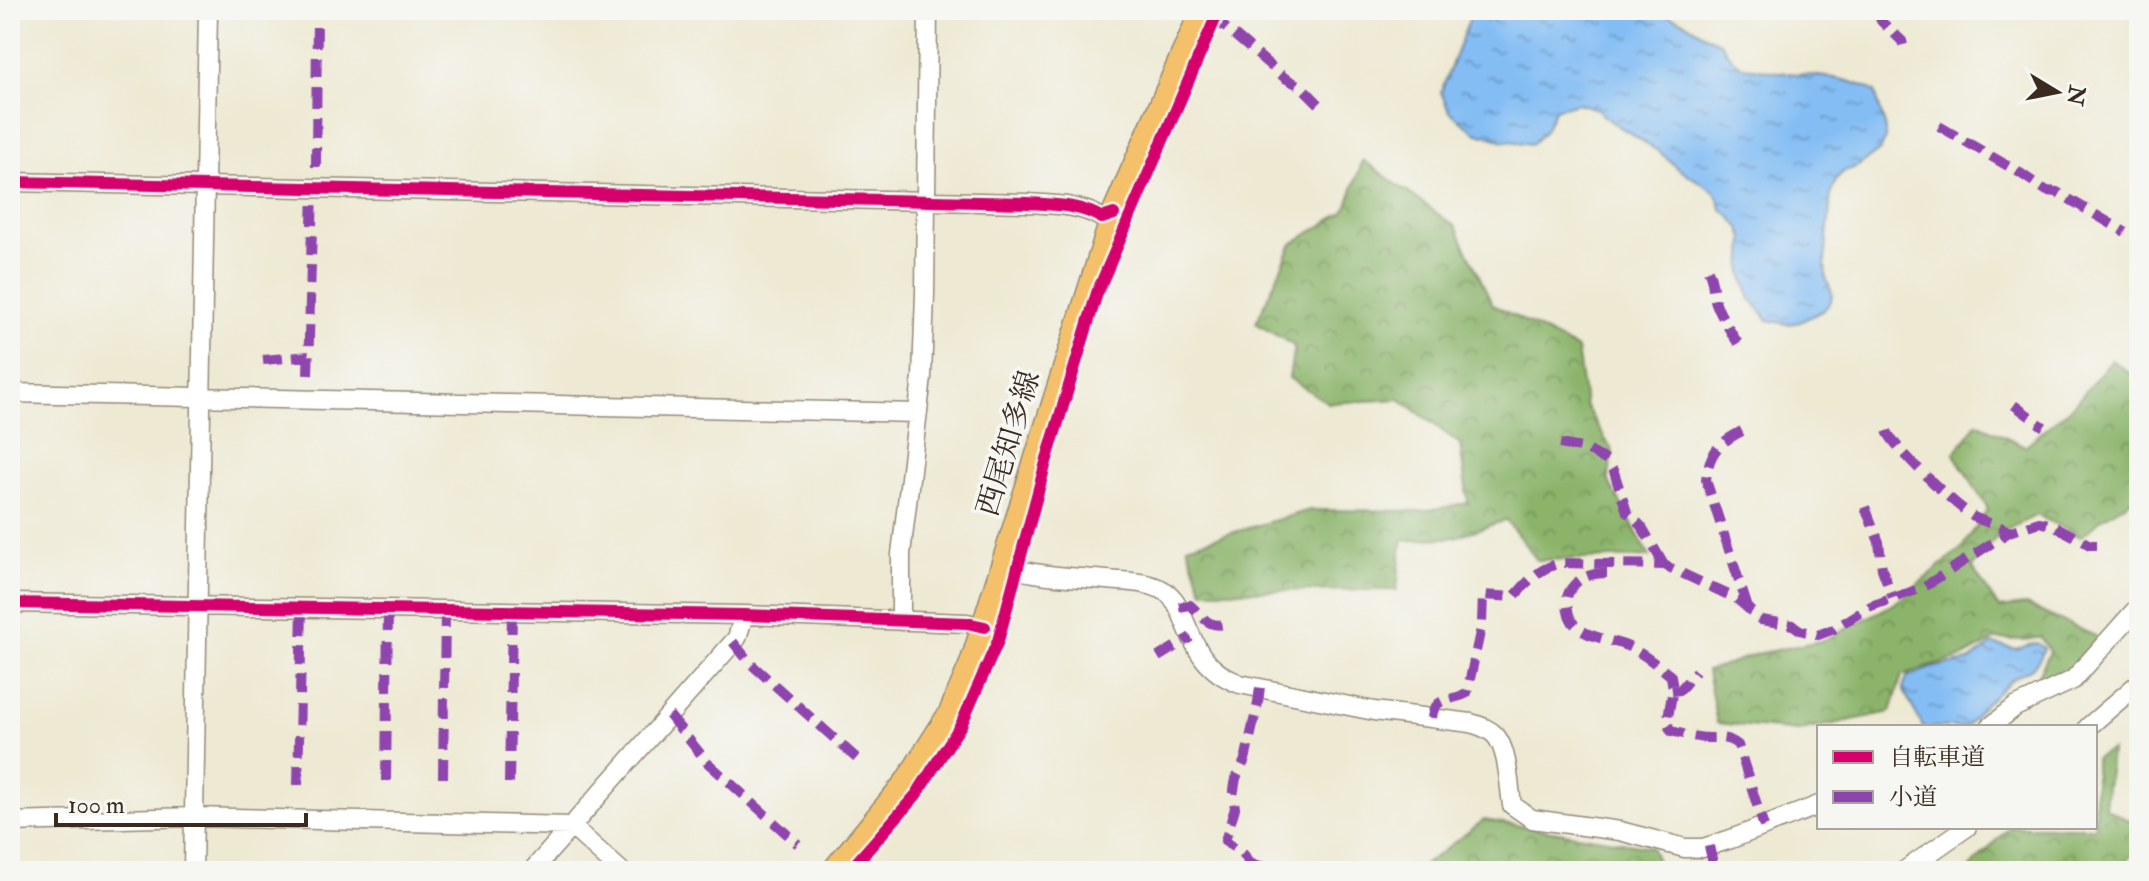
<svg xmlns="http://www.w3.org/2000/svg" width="2149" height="881" viewBox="0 0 2149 881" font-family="'IM FELL Double Pica','Noto Serif JP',serif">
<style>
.forest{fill:url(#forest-crowns);stroke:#636f44;stroke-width:2}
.water{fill:url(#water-ripples);stroke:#5f7489;stroke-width:2}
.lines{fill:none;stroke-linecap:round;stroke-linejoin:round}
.minor-casing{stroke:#948a78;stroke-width:21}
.major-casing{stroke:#948a78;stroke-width:27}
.minor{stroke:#fff;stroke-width:18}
.major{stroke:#f4c16a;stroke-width:24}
.quiet{stroke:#8e44ad;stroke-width:10;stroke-dasharray:20 10;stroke-linecap:butt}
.cycleway-casing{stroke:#f6f6f2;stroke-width:17}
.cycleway{stroke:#d6006c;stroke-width:12}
.labels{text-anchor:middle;stroke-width:7;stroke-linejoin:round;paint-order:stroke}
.street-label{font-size:30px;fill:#3b2a1e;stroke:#f6f6f2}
</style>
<defs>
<pattern id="forest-crowns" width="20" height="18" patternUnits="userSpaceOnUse" patternTransform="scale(2)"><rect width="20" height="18" fill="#8bb46b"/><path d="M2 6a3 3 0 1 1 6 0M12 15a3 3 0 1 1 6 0" fill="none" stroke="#739357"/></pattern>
<pattern id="water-ripples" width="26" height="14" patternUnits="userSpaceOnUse" patternTransform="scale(2)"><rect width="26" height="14" fill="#83bdf4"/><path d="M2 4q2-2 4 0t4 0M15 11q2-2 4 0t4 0" fill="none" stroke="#6c9ac5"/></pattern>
</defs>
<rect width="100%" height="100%" fill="#f6f6f2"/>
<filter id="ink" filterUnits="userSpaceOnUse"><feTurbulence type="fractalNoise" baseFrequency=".0125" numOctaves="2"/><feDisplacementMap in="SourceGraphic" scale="16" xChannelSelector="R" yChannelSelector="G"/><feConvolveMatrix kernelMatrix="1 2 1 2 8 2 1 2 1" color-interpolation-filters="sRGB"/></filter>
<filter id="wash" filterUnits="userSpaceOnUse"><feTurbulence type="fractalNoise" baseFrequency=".006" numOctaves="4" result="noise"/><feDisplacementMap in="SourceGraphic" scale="32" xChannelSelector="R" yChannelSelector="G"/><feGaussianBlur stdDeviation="1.8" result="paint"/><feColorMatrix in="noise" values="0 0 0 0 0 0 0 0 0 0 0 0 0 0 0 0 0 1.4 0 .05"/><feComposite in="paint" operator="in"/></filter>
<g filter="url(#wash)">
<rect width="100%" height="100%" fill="#ede9d3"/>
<!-- forest -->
<path class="forest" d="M1363,160L1456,227L1493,305L1577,349L1585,405L1613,452L1608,480L1650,557L1537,560L1506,520L1455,537L1402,541L1397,590L1203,591L1187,546L1310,510L1423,511L1468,503L1460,444L1400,399L1328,403L1289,378L1294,346L1256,323L1292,244L1345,211Z
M2111,360L2139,379V495L2100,520L2081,537L2037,515L2000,533L1972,567L1999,608L2026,605L2100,638L2074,669L2034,683L2050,652L2041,637L2026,640L1996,639L1963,657L1902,675L1891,712L1799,731L1717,723L1707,671L1757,654L1825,640L1894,604L1962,548L1988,509L1954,454L1977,423L2025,446L2075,404Z
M2111,750L2105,808L2139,826V845L2119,871H1967L2010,827H2095V758Z
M1484,820L1651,847L1661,871H1416Z"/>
<!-- water -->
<path class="water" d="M1473,10H1645C1656,14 1673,16 1682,21C1696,28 1706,38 1721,43C1726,52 1732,61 1742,66C1747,68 1754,68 1760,69C1798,77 1842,72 1875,92L1885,126V140L1881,149L1858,166L1843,172L1837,178L1831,193L1825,262L1826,278L1832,293L1831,301L1824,310L1800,322L1788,324L1768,320L1751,299L1742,274L1744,238L1740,228L1730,216L1721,209L1718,196L1711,189L1677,168L1661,153L1606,118L1597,109L1577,103L1555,109L1544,132L1532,144L1501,140L1475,132L1449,111L1441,92Z
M2037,643L2044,648L2040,658L2032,668L2012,679L1984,705L1966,727H1923L1903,689L1907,677L1931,668L1969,661L1992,644L2016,649Z"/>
</g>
<g filter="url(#ink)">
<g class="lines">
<defs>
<path id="minor" d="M10,182L1028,203C1054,205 1079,204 1102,218L1114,214
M10,393L918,413
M1003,566C1036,576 1072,577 1107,580C1127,582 1149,581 1166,592C1175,598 1179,608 1183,617C1196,649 1205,671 1240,684L1374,711L1471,723C1480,726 1488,728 1495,735C1508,749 1509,785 1512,805L1532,819L1620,831L1685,848H1703L1731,839L1819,805
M10,603L744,615L967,623L985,627
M901,621V554L922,377L925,294L928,10
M1990,727L2015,707L2073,680L2139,606
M2088,727L2139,683
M10,822L194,817L571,826L621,871
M193,871L208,10
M532,871L737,638L744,615
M1904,871L1967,827"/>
<path id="major" d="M834,871L907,782L951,713L972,664L1114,214L1203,10"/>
</defs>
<!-- minor casing -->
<use href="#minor" class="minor-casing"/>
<!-- major casing -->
<use href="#major" class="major-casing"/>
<!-- minor -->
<use href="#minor" class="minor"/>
<!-- major -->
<use href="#major" class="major"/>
<!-- quiet -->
<path class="quiet" d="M1877,10L1882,22L1902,41L1903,45
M1225,13L1220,23L1285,78L1302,87L1319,104
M1939,126L2020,173L2047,191L2057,192L2125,232
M316,167L317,10
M1708,270C1714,280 1712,295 1717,306C1724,322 1734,337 1743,351
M263,360L309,356
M308,375L313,189
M2014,405L2044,427
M1742,431C1719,443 1709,452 1706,480L1748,608
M1887,431C1893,447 1957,507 1974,517C1986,523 1998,524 2009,532
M1560,444L1586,449L1607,461L1614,472L1627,512L1642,527L1664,565
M1865,507L1879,542L1882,569L1893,598
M1607,573C1592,573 1577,577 1569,592C1566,598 1566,603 1568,610C1572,638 1607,637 1629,647C1644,654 1657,665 1671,676L1673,689L1667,723L1671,731C1680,733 1689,736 1698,737C1713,740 1725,734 1738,745L1764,827
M1179,607L1190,605C1203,616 1208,630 1228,623
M733,642L751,664L864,765
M1158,657L1191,637
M2133,688L2139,689
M1672,691L1680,690L1696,671
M669,715L708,763L798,844
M1432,718C1434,695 1452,702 1467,693L1482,623L1483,595L1514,597C1529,580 1539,568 1561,563L1664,565L1737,599L1761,620L1793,625L1800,630L1818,635L1834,629L1871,606L1922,588L2009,532L2039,522L2053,525L2090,545H2097
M443,778L445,610
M386,781L388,610
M509,783L512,612
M298,785L302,608
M1709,846L1712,859V871
M1248,863L1283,871
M1249,871C1249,850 1237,852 1225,841L1235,808L1233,796L1236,778L1245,760L1258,703L1260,687"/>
<defs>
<path id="cycleway" d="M10,182L1028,203C1054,205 1079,204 1102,218L1114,214
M10,603L744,615L967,623L985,627
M849,871L916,795L961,725L998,641L1046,462L1097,293L1219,10"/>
</defs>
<!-- cycleway casing -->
<use href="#cycleway" class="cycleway-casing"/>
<!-- cycleway -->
<use href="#cycleway" class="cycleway"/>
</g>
</g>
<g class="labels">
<!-- street labels -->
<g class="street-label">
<text transform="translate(1008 443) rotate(-73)" y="10">西尾知多線</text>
</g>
</g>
<!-- margin -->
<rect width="2149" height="881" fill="none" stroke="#f6f6f2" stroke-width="40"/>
<!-- legend -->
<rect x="1817" y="725" width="280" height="104" fill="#f6f6f2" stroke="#aba49d" stroke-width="2"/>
<rect x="1833" y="751" width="40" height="12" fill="#d6006c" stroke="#aba49d" stroke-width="2"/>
<text x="1889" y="765" font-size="24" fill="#3b2a1e">自転車道</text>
<rect x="1833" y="791" width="40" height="12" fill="#8e44ad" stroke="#aba49d" stroke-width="2"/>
<text x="1889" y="805" font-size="24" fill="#3b2a1e">小道</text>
<!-- north arrow -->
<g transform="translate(2057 92) rotate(100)" stroke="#f6f6f2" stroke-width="6" paint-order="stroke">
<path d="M0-6L14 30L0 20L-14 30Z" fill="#3b2a1e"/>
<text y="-12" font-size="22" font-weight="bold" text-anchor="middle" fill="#3b2a1e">N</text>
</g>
<!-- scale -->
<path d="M56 813v12h250v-12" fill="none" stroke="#3b2a1e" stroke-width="4"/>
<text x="68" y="813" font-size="24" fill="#3b2a1e" stroke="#f6f6f2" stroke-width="6" paint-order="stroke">100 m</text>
</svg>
